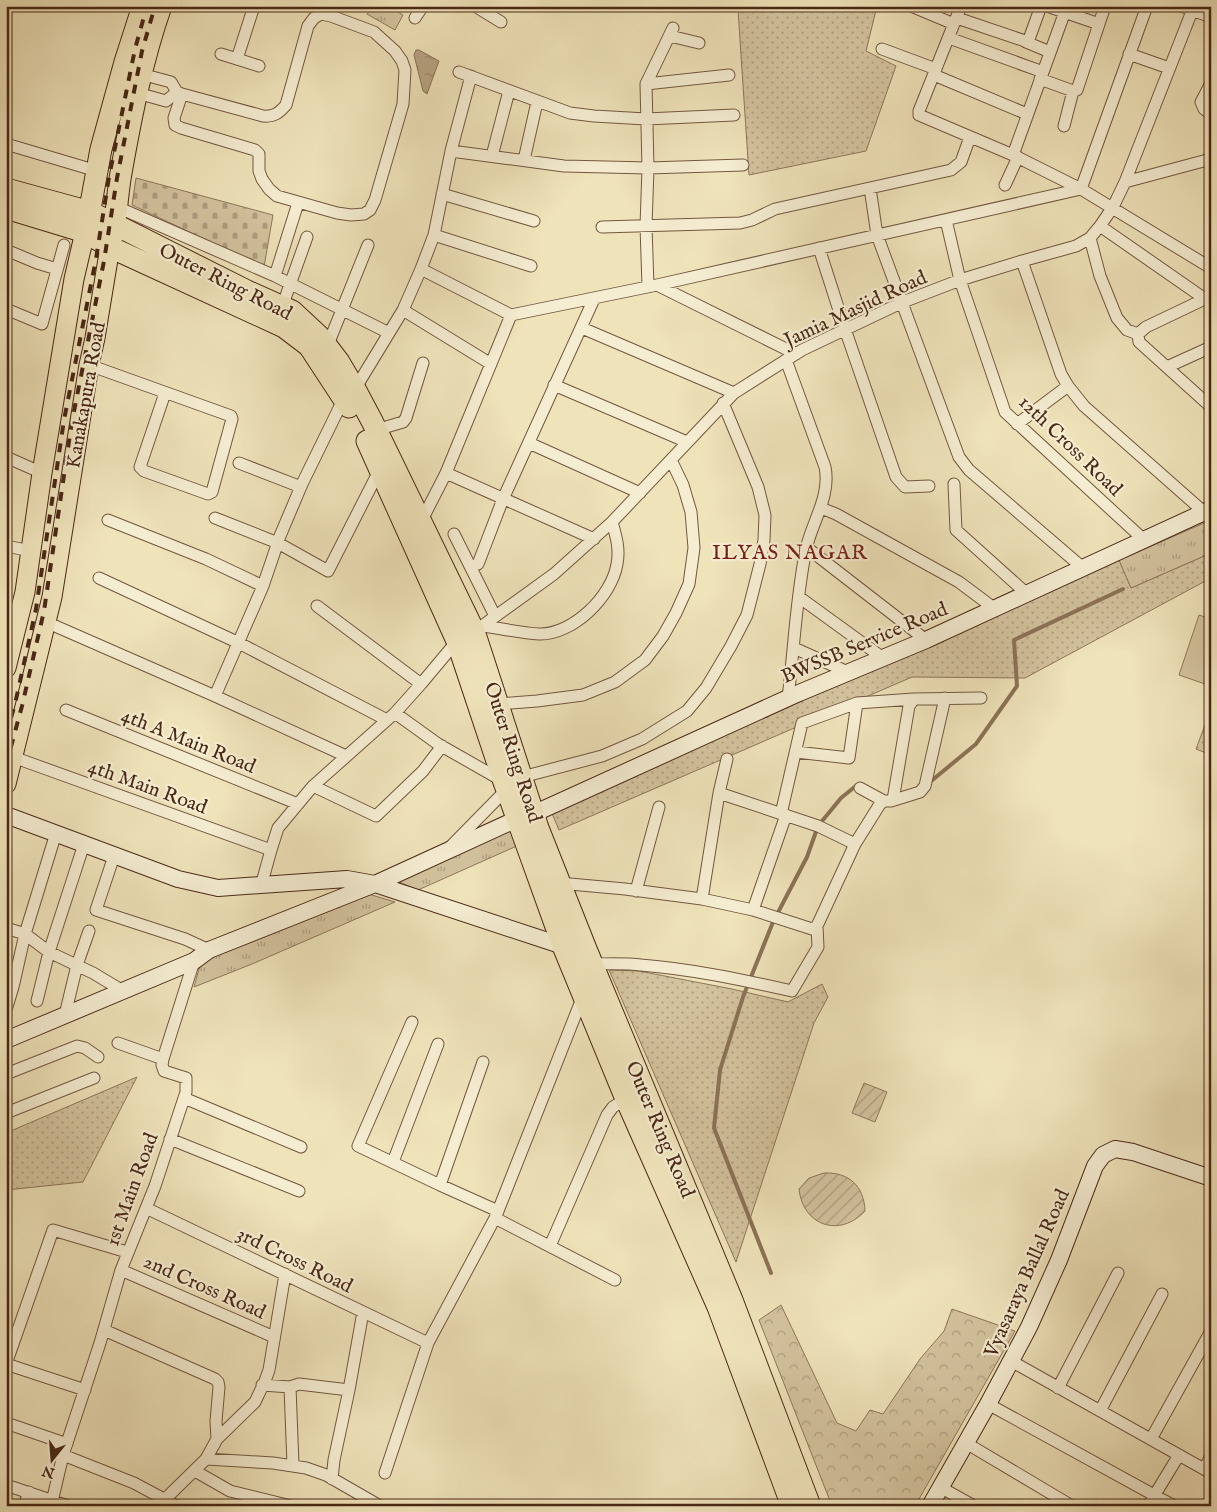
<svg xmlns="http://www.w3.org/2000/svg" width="1217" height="1512" viewBox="0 0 1217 1512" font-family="'IM FELL English',serif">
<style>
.grass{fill:url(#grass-dots);stroke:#8e765a}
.forest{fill:url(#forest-crowns);stroke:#8e765a}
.cemetery{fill:url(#cemetery-stones);stroke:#8e765a}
.park{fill:url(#park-tufts);stroke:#8e765a}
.garden{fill:url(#garden-furrows);stroke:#8e765a}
.pitch{fill:#d3c39e;stroke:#8e765a}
.water{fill:url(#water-ripples);stroke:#8b7257}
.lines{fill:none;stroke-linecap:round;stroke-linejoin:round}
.stream{stroke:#8b7257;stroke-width:4}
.street-casing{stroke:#73573f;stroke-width:13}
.secondary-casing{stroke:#4a2816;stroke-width:18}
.primary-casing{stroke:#4a2816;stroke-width:21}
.highway-casing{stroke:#4a2816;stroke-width:23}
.street{stroke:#f5edd2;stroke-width:11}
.secondary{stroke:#f5edd2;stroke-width:16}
.primary{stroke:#efe3ba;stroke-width:19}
.highway{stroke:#efe3ba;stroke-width:21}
.rail{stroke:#4a2816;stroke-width:4;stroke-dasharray:9 9;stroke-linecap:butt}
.labels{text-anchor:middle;stroke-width:4.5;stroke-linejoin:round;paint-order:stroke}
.street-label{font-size:20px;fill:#4a2816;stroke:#f5edd2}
.neighbourhood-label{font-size:21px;letter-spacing:1px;fill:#7a1f14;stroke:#f5edd2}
</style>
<defs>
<pattern id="grass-dots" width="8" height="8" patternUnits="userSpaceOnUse" patternTransform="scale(1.25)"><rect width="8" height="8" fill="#d3c39e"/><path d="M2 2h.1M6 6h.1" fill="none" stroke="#ad9e80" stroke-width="1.8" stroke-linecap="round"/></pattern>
<pattern id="forest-crowns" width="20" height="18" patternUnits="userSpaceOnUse" patternTransform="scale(1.25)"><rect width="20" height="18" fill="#d3c39e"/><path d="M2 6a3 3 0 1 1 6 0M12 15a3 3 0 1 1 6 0" fill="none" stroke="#ad9e80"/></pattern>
<pattern id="cemetery-stones" width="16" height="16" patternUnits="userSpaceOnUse" patternTransform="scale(1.25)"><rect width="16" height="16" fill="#d3c39e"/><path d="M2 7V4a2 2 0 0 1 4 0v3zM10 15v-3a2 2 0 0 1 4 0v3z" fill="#ad9e80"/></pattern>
<pattern id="park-tufts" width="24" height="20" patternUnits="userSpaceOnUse" patternTransform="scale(1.25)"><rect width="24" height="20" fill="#d3c39e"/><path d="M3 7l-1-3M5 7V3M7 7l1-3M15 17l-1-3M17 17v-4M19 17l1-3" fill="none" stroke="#ad9e80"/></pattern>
<pattern id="garden-furrows" width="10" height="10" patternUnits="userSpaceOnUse" patternTransform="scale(1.25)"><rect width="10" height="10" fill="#d3c39e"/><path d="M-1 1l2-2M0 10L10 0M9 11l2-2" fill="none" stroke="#ad9e80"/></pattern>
<pattern id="water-ripples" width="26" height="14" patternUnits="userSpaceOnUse" patternTransform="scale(1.25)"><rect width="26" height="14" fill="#b7a382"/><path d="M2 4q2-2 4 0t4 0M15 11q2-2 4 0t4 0" fill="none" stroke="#978569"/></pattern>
</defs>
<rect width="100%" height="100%" fill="#efe3ba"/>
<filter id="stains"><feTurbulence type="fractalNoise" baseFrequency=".004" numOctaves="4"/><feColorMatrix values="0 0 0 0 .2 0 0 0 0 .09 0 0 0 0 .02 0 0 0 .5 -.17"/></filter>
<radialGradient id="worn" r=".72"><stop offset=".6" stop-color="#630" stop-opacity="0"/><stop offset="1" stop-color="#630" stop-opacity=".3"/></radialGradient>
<!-- grass -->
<path class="grass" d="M739,6H877L866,51L896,66L866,151L749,175L738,10Z
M1211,553V578L1025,678L912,677L559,830L551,811L1119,560L1131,588Z
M1211,709V755L1196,749Z
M609,970L639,971L732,989L788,1002L822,984L828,997L814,1023L736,1262Z
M137,1077L83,1182L6,1190V1133Z"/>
<!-- forest -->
<path class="forest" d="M781,1305L837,1423L856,1431L870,1410L883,1414L920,1359L944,1331L952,1309L1015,1331L915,1506H832L759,1320Z"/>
<!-- cemetery -->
<path class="cemetery" d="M136,178L273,215L264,267L132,205Z"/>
<!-- park -->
<path class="park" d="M372,6H387L403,15L395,30L367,14Z
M1211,520V553L1131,588L1119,560Z
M512,827L519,845L418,890L392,879Z
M362,892L395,902L252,964L194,987L201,962Z"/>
<!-- garden -->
<path class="garden" d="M864,1083L887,1092L875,1122L852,1113Z
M824,1173C849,1172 864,1186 865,1211C840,1238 803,1226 799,1189L809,1178Z"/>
<!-- pitch -->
<path class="pitch" d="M1199,615L1211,619V676L1208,685L1179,675Z"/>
<!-- water -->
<path class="water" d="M416,50H419L439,61L427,94L423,91L414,55Z"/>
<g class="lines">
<!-- stream -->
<path class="stream" d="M930,782L976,744L1017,686L1014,640L1123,589
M771,1273L714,1128L720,1070L743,997L773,922L807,857L818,826L841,798L857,785"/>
<defs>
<path id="street" d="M475,6L501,22
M911,6L954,24
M961,6L919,111V115L1013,155L1081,189L1211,268
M1047,6L1099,24
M1181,6L1211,17
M415,18L423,6
M957,18L1028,42L1041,6
M670,36L699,43
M949,38L1043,72
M1026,42L1050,52
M882,49L936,69
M221,54L259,66
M1129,54L1169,68
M237,59L254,6
M459,72L570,113L594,116L646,119L734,115
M934,75L1027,114
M1040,79L1073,91L1077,90L1105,6
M1211,83L1201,102L1204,109L1211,114
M646,84L729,75
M177,92L182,94L263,116C274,117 279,113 286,105L308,26L314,18L321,14L331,16L374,32L395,51L402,61L405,70L403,104L375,200L370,210L364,214L351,215L337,213L277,196L269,189L262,179L259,171V154L255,150L181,128L175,125L174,118L182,94
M137,93L166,101L177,92L171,82L141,74
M1064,126L1073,91
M6,144L97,171
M451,151L564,166L648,168L743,165
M1013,155L1067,6
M492,156L509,91
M524,160L537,102
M1125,182L1211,159
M1005,185L1018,157
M870,188L877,235L959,457L969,470L1083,568
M442,194L534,221
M117,207L275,276L389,333
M946,220L960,280L1005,412L1143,539
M1100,226L1205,299
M602,227L740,223L752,220L775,209L951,170L961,162L970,137
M434,235L531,266
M1090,238L1100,276L1117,318L1127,330L1138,334
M819,248L845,329L896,477L905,487L929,486
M6,250L37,263L57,269
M1022,261L1061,374L1068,386L1084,406L1204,512
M421,269L511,315L657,285L1081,189L1147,6
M275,276L298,203
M657,285L796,354
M648,286L646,226L648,168L646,84L673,28
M1211,296L1146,327L1138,334L1139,342L1211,407
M282,307L307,237
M6,309L42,324L64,245
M403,310L491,364
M582,328L734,393
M327,347L368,245
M786,360L825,467C831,496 812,522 806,549C796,598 794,649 788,698
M89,365L231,416L232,419L212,492L208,494L144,471L140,467L165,393
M1167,367L1211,347
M554,385L687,442
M355,389L403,310L421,269L434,235L451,151L471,76
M1017,424L1068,386
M376,430L403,422L406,418L423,363
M529,443L640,493
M6,457L42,473
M239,463L301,487
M446,473L594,539
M954,484L956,530L1026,593
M821,508L836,514L959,582L995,609
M215,518L278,543L328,571L379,471
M108,520L206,559L263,586
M421,522L446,473L511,315
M454,534L495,616
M6,546L31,551
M806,547L926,640
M478,564L503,499L594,299
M99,578L239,643L387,720
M799,597L883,658
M317,606L421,684
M46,622L215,696L346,756
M482,626C500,628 520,633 539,634C573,635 612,596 617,564C620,549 616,536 612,522
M794,648L850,673
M215,696L263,586L280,536L302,484L344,398
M499,704L537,701L583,695L615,682L645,660L663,636L676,613L689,584L694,548L691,512L683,485L671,460
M66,710L298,804
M395,713L438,744L503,781
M796,752L849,758L857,703
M13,757L271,850
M522,777L602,756L642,739L687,711L706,688L731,646L747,615L760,564L764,540L765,515L758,487L723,403
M313,786L376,816L423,771L442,746
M860,788L884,801
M719,793L818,826L855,844
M893,800L909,706L914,699L981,698
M781,814L802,723L857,703L914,699
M450,847L507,789
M114,856L96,910L185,939L209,950
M559,883L625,889L702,899L753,910L812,929L817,926L855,844L880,804L884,801H891L920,792L925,786L945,698
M261,886L271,850L278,828L313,786L395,713L421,684L457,641L482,626L554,574L612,522L734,393L802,350L903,302L960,280L1022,261L1076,246L1090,238L1100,226L1113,207L1125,182L1194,6
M636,891L659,807
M702,899L719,793L727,759
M753,910L786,815
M6,928L25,934L49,952L93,973L123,991
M591,964C608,964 625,963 641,965C692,969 743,980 792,991L818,947L817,926
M37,1001L49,952L84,844
M6,1010L13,987L25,934L56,833
M65,1015L77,965L89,931
M412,1022L358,1146L440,1185L498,1211L495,1218L615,1280
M118,1043L163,1059
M6,1074L77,1046L85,1048L98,1057
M184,1098L301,1147
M6,1113L94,1078
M170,1139L299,1191
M393,1162L438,1044
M440,1185L483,1062
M146,1208L428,1343
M498,1211L583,996
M550,1246L607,1115L613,1107L626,1099
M121,1270L274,1337
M104,1330L215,1379L218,1382L219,1387L216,1421L217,1439L206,1459L158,1506
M1011,1361L1211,1473
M6,1364L53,1230L127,1252
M6,1364L85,1390
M262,1385L290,1387
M1058,1388L1118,1273
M988,1404L1174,1506
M1100,1411L1162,1294
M6,1423L67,1444
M217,1439L255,1402L265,1381L269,1370L285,1274
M1151,1439L1211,1331
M966,1443L1072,1506
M63,1455L134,1483L177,1506
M206,1459L273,1463L306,1468L326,1475L380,1506
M293,1465L290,1387L299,1384L349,1390
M1204,1469L1211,1456
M195,1471L230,1491L291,1506
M385,1473L428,1343L495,1218
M332,1479L334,1460L349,1390L363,1312
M6,1485L68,1506
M940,1487L974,1506
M24,1506L29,1492
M51,1506L63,1455L100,1343L121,1270L155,1186L186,1092V1078L164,1071L162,1065L163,1059L194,961
M1148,1506L1179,1455"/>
<path id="secondary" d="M533,814L799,693L926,640L1211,509
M6,815L178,879L218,888L347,879L375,884L563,946
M6,1040L194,961L209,950L375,884L517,819
M930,1506L988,1404L1029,1327L1059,1260L1095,1166L1103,1155L1115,1149L1133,1152L1211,1178"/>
<path id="primary" d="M6,668L25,592L42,473L74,279L85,232
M6,784L52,597L89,365L95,338L110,247"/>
<path id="highway" d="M6,189L90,212L247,291L292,311L320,337L339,362L355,389L373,423L474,631L538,828L586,949L732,1300L810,1506
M6,208L85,232L110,247L284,327L309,346L349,407
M87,225L101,149L125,62L143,6
M112,237C117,216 117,194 121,173C131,117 142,60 161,6
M367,441L457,641L504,782L563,946L626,1099L718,1307L792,1506"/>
</defs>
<!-- street casing -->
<use href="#street" class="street-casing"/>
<!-- secondary casing -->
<use href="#secondary" class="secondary-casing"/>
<!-- primary casing -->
<use href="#primary" class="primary-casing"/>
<!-- highway casing -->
<use href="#highway" class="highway-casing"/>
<!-- street -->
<use href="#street" class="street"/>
<!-- secondary -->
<use href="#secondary" class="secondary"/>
<!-- primary -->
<use href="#primary" class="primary"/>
<!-- highway -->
<use href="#highway" class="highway"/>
<!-- rail -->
<path class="rail" d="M6,735L15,704L36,609L64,420L96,259L109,177L135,49L147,6
M6,765L22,706L44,611L72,421L104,261L117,178L142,51L155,6"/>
</g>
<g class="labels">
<!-- street labels -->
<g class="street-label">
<text transform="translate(226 281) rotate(27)" y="7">Outer Ring Road</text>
<text transform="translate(855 308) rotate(-25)" y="7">Jamia Masjid Road</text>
<text transform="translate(85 395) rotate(-80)" y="7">Kanakapura Road</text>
<text transform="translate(1071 445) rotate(44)" y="7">12th Cross Road</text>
<text transform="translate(864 642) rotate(-23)" y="7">BWSSB Service Road</text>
<text transform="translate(189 740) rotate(22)" y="7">4th A Main Road</text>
<text transform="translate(514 752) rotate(72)" y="7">Outer Ring Road</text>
<text transform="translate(148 786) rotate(20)" y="7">4th Main Road</text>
<text transform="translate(661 1129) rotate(67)" y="7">Outer Ring Road</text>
<text transform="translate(131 1189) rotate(-70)" y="7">1st Main Road</text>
<text transform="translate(295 1259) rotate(26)" y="7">3rd Cross Road</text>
<text transform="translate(1026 1273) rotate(-66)" y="7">Vyasaraya Ballal Road</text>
<text transform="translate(205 1286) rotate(24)" y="7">2nd Cross Road</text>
</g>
<!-- neighbourhood labels -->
<g class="neighbourhood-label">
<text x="790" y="559">ILYAS NAGAR</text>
</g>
</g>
<!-- margin -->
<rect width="1217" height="1512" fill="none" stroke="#efe3ba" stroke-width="25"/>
<rect x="8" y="8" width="1202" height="1497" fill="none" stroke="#4a2816" stroke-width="2.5"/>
<rect x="12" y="12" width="1192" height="1487" fill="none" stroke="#4a2816"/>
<!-- north arrow -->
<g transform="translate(52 1460) rotate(197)" stroke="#f5edd2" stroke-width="4" paint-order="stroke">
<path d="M0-4L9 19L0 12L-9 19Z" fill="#4a2816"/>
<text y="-8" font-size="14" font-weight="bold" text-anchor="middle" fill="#4a2816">N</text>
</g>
<rect width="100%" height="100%" filter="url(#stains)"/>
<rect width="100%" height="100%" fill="url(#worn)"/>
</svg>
